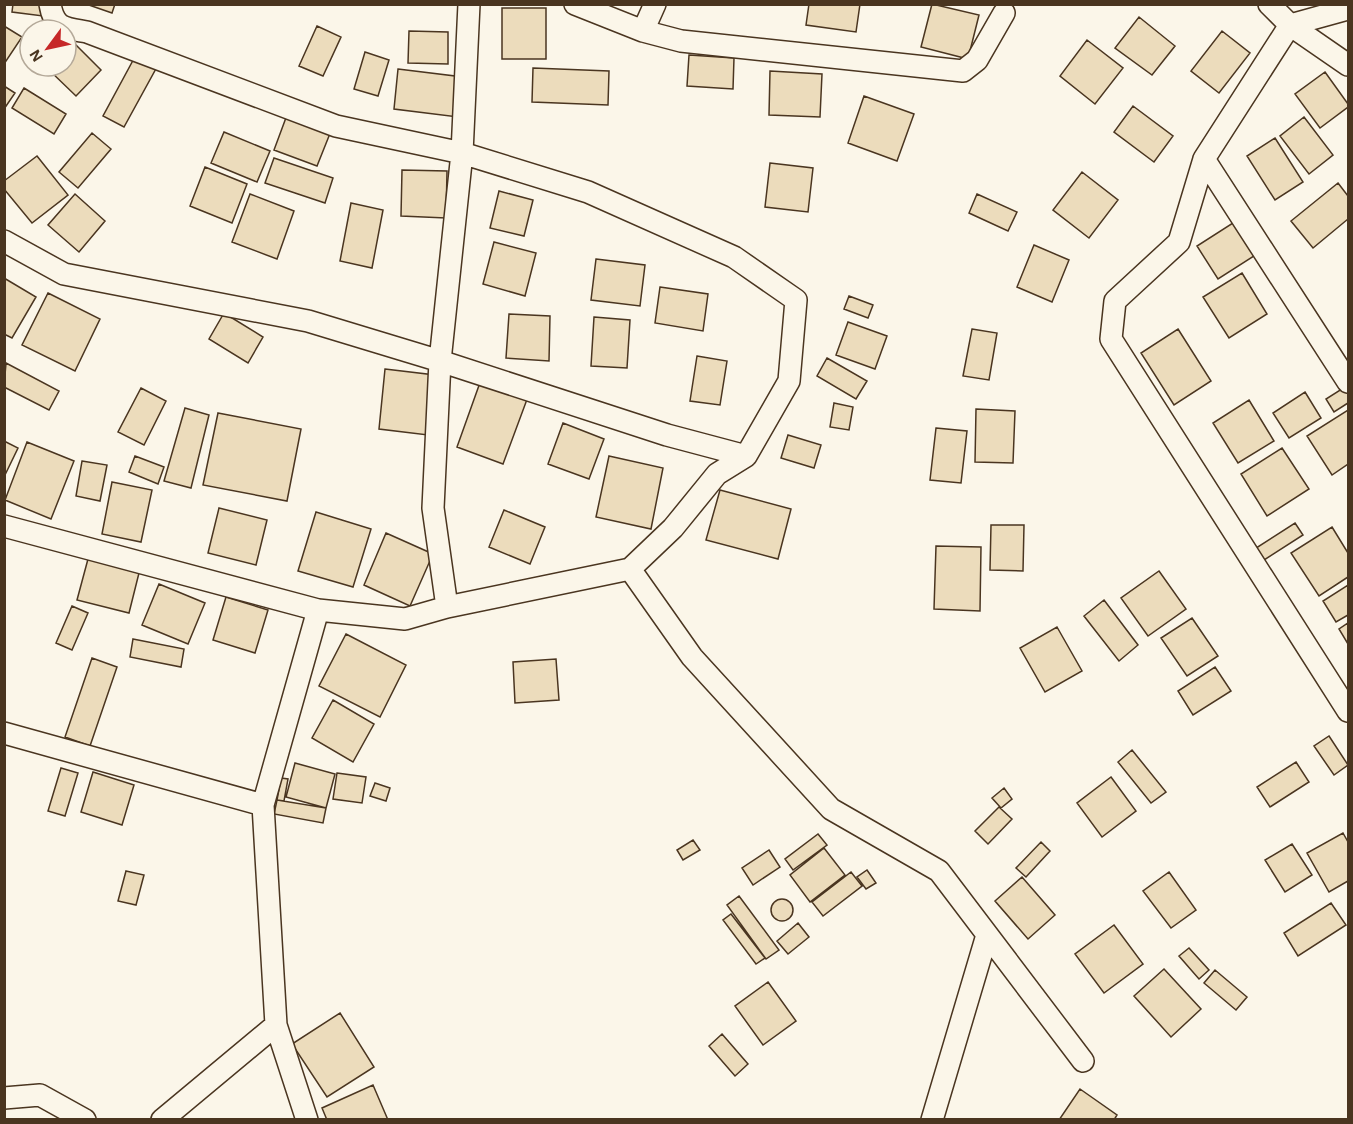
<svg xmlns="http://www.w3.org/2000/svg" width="1353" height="1124" viewBox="0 0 1353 1124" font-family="'Alegreya Sans',sans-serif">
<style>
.building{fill:#ecdcbc;stroke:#4a3520;stroke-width:1.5}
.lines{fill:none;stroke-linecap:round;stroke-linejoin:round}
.street-casing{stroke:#4a3520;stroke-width:24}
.street{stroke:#fbf6e9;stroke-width:21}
</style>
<rect width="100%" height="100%" fill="#fbf6e9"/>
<!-- building -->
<path class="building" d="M13,4H44L43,16L12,12Z
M86,4H115L112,13Z
M809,4H860L856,32L806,25Z
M932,4L979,15L968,59L921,47Z
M502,8H546V59H502Z
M1139,17L1175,46L1152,75L1115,48Z
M4,26L22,37L4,64Z
M317,26L341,37L323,76L299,66Z
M409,31L448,32V64L408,63Z
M1222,31L1250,53L1219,93L1191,71Z
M1087,40L1123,68L1095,104L1060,76Z
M74,43L101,70L76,96L49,70L52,66H66V52Z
M365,52L389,60L378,96L354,89Z
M137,53L158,65L124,127L103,116Z
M689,55L734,58L733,89L687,86Z
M533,68L609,71L608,105L532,102Z
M398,69L463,77L458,117L394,109Z
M770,71L822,74L820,117L769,115Z
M1325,72L1348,104V107L1320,128L1295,94Z
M4,86L15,93L4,109Z
M24,88L66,114L54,134L12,108Z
M864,96L914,114L897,161L848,143Z
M1133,106L1173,136L1154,162L1114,132Z
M287,115L331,131L317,166L274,150Z
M1304,117L1333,155L1309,174L1280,136Z
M224,132L270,151L257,182L211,163Z
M92,133L111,149L78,188L59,172Z
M1275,138L1303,182L1275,200L1247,156Z
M37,156L68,195L32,223L4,189V181Z
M274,158L333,178L325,203L265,183Z
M770,163L813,168L808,212L765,207Z
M205,167L247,184L232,223L190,206Z
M402,170L447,171L446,218L401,216Z
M1082,172L1118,200L1089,238L1053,210Z
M1338,183L1348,196V219L1313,248L1291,221Z
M499,191L533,200L524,236L490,228Z
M75,194L105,221L79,252L48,225Z
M250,194L294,211L277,259L232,242Z
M977,194L1017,212L1008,231L969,213Z
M351,203L383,210L372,268L340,261Z
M1236,221L1257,254L1218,279L1197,246Z
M494,242L536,253L525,296L483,284Z
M1034,245L1069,260L1052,302L1017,287Z
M596,259L645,265L640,306L591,300Z
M1242,273L1267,314L1229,338L1203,297Z
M4,278L36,297L12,338L4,334Z
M660,287L708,294L703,331L655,323Z
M48,293L100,319L75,371L22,345Z
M849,296L873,305L868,318L844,309Z
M224,313L263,337L248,363L209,339Z
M509,314L550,316L549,361L506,358Z
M594,317L630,320L627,368L591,366Z
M848,322L887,336L875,369L836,355Z
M972,329L997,333L989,380L963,376Z
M1178,329L1211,381L1174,405L1141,353Z
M697,356L727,361L720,405L690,401Z
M827,358L867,381L856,399L817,376Z
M6,363L59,391L49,410L4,387Z
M385,369L435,375L428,435L379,429Z
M482,377L529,394L503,464L457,447Z
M1348,385V403L1334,412L1326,399Z
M141,388L166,401L144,445L118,432Z
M1305,392L1321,418L1289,438L1273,413Z
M1249,400L1274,441L1238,463L1213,423Z
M834,403L853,407L849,430L830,427Z
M185,408L209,415L191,488L164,481Z
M976,409L1015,411L1013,463L975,462Z
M1348,410V464L1332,475L1307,436Z
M218,413L301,429L287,501L203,485Z
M563,423L604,439L589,479L548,464Z
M936,428L967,431L961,483L930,480Z
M788,435L821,445L814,468L781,458Z
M4,441L18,448L4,477Z
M27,442L74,461L51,519L5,500Z
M1282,448L1309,489L1267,516L1241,474Z
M135,456L164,467L158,484L129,472Z
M609,456L663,468L651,529L596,517Z
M82,461L107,465L100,501L76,496Z
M112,482L152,490L141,542L102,534Z
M720,490L791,509L778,559L706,540Z
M219,508L267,520L256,565L208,553Z
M504,510L545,527L530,564L489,547Z
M316,512L371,529L353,587L298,571Z
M1295,523L1303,535L1261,562L1253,550Z
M991,525H1024L1023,571L990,570Z
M1332,527L1348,553V577L1319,596L1291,553Z
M386,533L433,554L410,606L364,585Z
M936,546L981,547L980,611L934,609Z
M88,559L139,573L129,613L77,600Z
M1159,571L1186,609L1148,636L1121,598Z
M159,584L205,603L188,644L142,625Z
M1348,585V615L1336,622L1323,601Z
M226,597L268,610L255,653L213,640Z
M1104,600L1138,645L1119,661L1084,616Z
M72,606L88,613L72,650L56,643Z
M1192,618L1218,656L1187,676L1161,638Z
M1348,623V644L1339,629Z
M1057,627L1082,671L1045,692L1020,648Z
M346,634L406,665L380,717L319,686Z
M133,639L184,649L181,667L130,657Z
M92,658L117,667L90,746L65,737Z
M556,659L559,700L515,703L513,662Z
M1215,667L1231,691L1193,715L1178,691Z
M333,700L374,724L353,762L312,738Z
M1329,736L1348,765L1334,775L1314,746Z
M1132,750L1166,792L1151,803L1118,762Z
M1296,762L1309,782L1270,807L1257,787Z
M295,763L335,774L326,808L286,797Z
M61,768L78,773L65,816L48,811Z
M93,772L134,785L122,825L81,812Z
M337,773L366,777L362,803L333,799Z
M1111,777L1136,811L1102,837L1077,803Z
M281,778L288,779L284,801L277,800Z
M375,783L390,788L386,801L370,796Z
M1004,788L1012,799L1001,808L992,798Z
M277,800L326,808L323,823L274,814Z
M999,807L1012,819L988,844L975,831Z
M1343,833L1348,842V881L1329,892L1307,853Z
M818,834L827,845L793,870L785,859Z
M693,840L700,850L683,860L677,850Z
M1041,842L1050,851L1026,877L1016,868Z
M1292,844L1312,875L1285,892L1265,860Z
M824,848L845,875L810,902L790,875Z
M769,850L780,867L753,885L742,868Z
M867,870L876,883L866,889L857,877Z
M126,871L144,875L136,905L118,901Z
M851,872L862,886L823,916L812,902Z
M1169,872L1196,910L1171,928L1143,891Z
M1022,877L1055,915L1028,939L995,901Z
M739,896L779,950L766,959L727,905Z
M771 910a11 11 0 1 1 22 0a11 11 0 1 1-22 0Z
M1331,903L1346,925L1298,956L1284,933Z
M731,914L765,958L756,964L723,920Z
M798,923L809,937L788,954L777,941Z
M1114,925L1143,964L1104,993L1075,954Z
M1189,948L1209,970L1199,979L1179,956Z
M1164,969L1201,1009L1171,1037L1134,996Z
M1215,970L1247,997L1236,1010L1204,983Z
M768,982L796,1021L763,1045L735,1006Z
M340,1013L374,1067L327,1097L292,1044Z
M722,1034L748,1064L735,1076L709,1046Z
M373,1085L388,1120H327L322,1108Z
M1080,1089L1117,1115L1114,1120H1059Z"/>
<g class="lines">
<defs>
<path id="street" d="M575,4L643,31L681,41L963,71L977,60L1004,13
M1269,4L1290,25L1348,65
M1348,9L1290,25L1204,159L1348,382
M643,31L655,4
M1204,159L1179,242L1115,301L1111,339L1348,711
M4,241L64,274L308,321L440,361L667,435L746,456
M4,526L318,610L405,619L447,607L630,569L673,528L717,474L746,456L789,381L796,300L734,257L588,192L462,153L336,126L87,32C65,28 54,29 50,4
M630,569L692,657L831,809L939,871L1083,1061
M447,607L433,508L440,361L462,153L469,4
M4,733L263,805
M4,1098L40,1095L85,1120
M162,1120L276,1025
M307,1120L276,1025L263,805L318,610
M932,1120L987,935"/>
</defs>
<!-- street casing -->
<use href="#street" class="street-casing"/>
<!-- street -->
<use href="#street" class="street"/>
</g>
<!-- border -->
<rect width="1353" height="1124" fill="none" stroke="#4a3520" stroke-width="12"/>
<!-- north arrow -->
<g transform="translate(48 48) rotate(237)"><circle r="28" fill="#fbf6e9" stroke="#b4a999" stroke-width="1.5"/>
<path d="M0-4.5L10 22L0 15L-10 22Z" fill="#c62828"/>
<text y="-9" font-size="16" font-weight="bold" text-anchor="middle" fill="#4a3520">N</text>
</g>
</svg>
